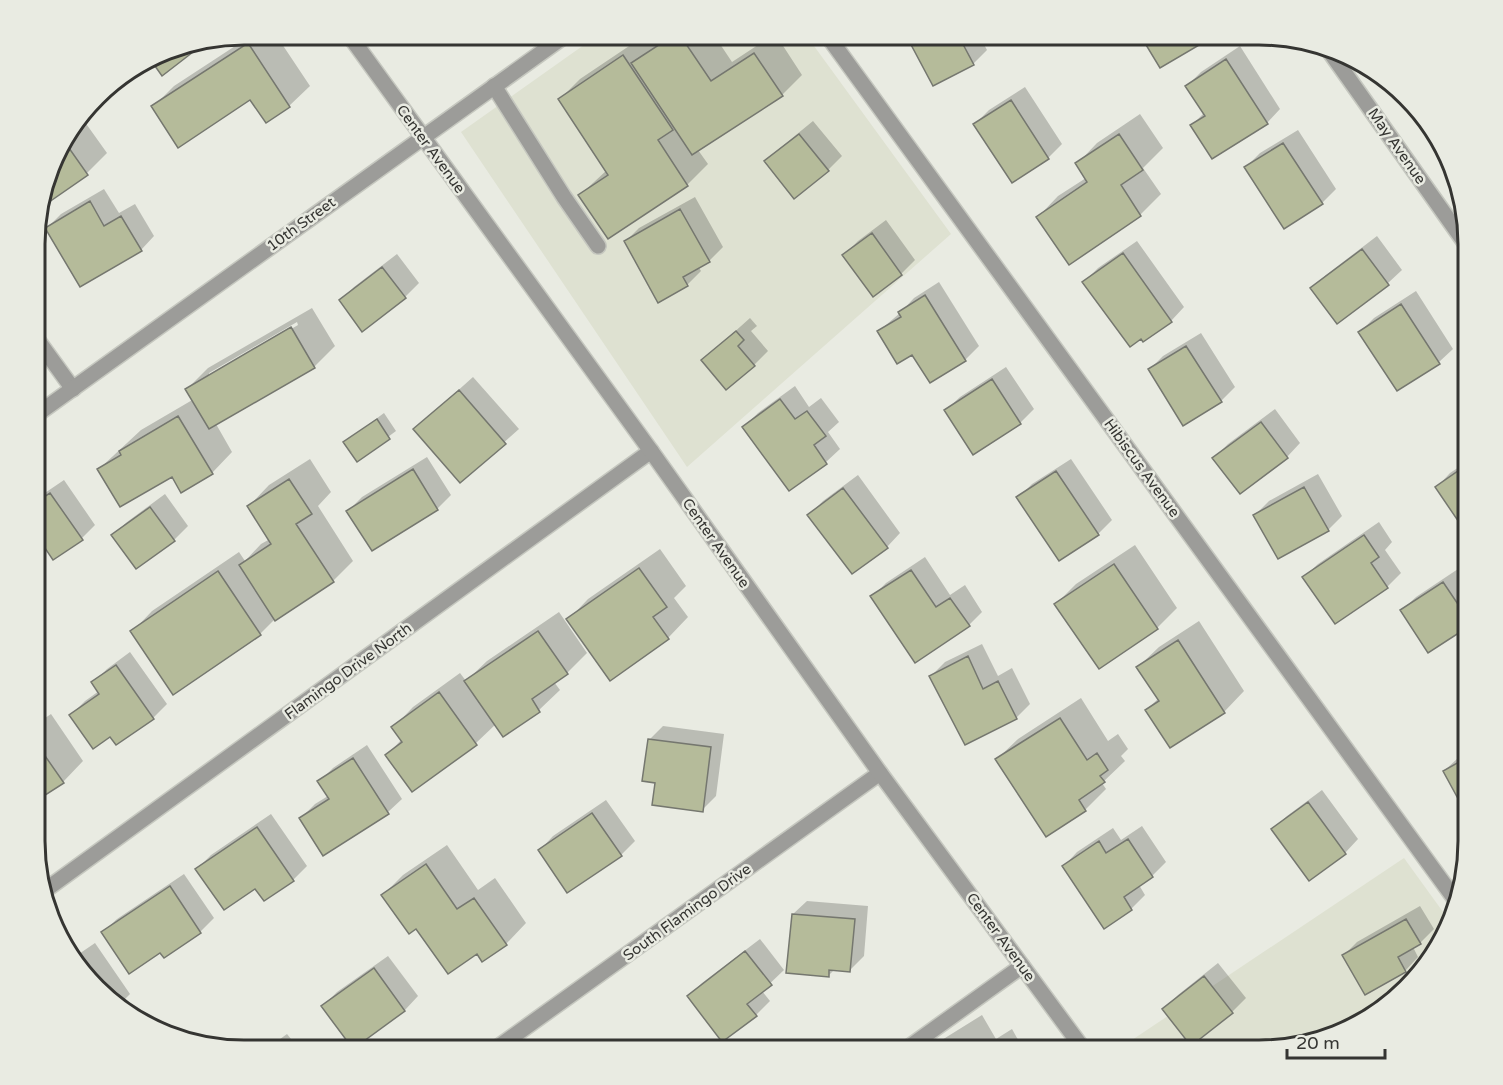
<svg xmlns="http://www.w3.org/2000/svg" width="1503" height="1085" viewBox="0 0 1503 1085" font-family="'Varela Round',sans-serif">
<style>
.built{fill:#dee1d1}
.shadow{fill:#0003;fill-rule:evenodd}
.building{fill:#b5bb9a;stroke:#75776f;stroke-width:1.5}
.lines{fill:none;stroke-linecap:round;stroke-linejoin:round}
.service-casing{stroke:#c5c7bf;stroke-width:18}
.minor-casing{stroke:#c5c7bf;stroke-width:18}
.tertiary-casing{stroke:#c5c7bf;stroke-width:18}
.service{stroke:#9c9c99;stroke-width:15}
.minor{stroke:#9c9c99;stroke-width:15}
.tertiary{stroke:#9c9c99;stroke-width:15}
.labels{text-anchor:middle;stroke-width:5;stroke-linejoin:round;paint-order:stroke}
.street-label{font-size:15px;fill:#353532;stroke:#e9ebe2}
.rim{fill:none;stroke:#353532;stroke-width:3}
</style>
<rect width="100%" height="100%" fill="#e9ebe2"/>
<!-- built -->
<path class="built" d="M598,35H806L951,234L687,467L461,132Z
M1404,858L1451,923L1425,969L1351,1029L1259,1050H1117Z"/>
<!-- shadow -->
<path class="shadow" d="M252,35H276L310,86L289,106L250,98L153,107L174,86Z
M665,35H714L732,62L773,35H776L802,75L782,95L698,150L708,164L687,185L609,237L580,195L607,170L560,99L580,79L644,36L651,45Z
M914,35H979L987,50L973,64L910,39Z
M1142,35H1210L1205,40L1160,66Z
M1240,46L1280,109L1267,123L1192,125L1204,113L1187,86L1201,72Z
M1025,87L1062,144L1048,158L1012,181L975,124L989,110Z
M1140,114L1163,148L1143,168L1161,194L1140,215L1069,262L1038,217L1058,196L1086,178L1077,164L1097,143Z
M82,118L107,153L87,173L39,207L56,151Z
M813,121L842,156L828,170L766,161L780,148Z
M1298,130L1336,189L1322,203L1246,167L1260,153Z
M104,189L119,213L135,204L154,236L141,250L47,228L61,214Z
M695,197L723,247L709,261L698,266L701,271L687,285L625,242L639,228Z
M886,220L915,260L901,274L873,295L844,255L858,241Z
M1377,236L1402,270L1388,283L1338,322L1312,288L1326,275Z
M1137,241L1184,307L1171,321L1084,282L1098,268Z
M397,254L419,283L405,297L341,300L354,287Z
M939,282L979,346L965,360L913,352L879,331L900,313L914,298Z
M1416,291L1453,349L1439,362L1397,389L1360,332L1374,318Z
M312,308L335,346L314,367L216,424L232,452L212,473L172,475L99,469L141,430L194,399L187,389L208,368ZM297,322L298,325L209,377V373Z
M750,318L757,326L751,331L768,351L754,365L703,360Z
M1201,333L1235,387L1221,401L1150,369L1163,356Z
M1006,367L1034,409L1020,423L946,410L960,397Z
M473,377L519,429L460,481L415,429Z
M795,386L809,407L821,398L839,422L828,432L840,449L826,462L789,489L744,427L758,413Z
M1275,409L1300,443L1287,457L1214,458L1228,444Z
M384,413L396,431L357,460L345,442Z
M427,457L451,495L437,509L372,549L348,511L362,497Z
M310,459L331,492L318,506L353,561L333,581L277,617L260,634L174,693L132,632L152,611L239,552L245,561L261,544L270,539L249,506L269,485Z
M1071,459L1112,520L1098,534L1018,498L1032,484Z
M1468,461V527L1466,529L1437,487L1450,473Z
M1318,474L1342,516L1328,530L1255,515L1269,501Z
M858,475L900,533L887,547L809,515L823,501Z
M64,480L95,525L82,538L46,546L36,553V499Z
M165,494L188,526L174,540L113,535L127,522Z
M1379,522L1392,542L1385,550L1401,573L1387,587L1304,577L1318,564Z
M1135,545L1177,608L1157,628L1056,604L1076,584Z
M660,549L686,586L674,598L688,617L668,638L568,620L588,599Z
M925,557L950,595L965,585L982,612L969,625L872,597L886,583Z
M1458,569L1468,585V625L1429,651L1402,610L1416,597Z
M559,612L587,653L567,673L554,682L560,690L539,710L503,735L496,724L476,743L412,790L387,755L402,739L393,728L413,707L460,673L466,681L487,661Z
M1199,621L1244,691L1224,712L1146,710L1159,698L1138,667L1159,647Z
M982,644L998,676L1012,668L1030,704L1016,718L931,676L945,662Z
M130,652L167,704L153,718L117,743L110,735L71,715L85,701L99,691L93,683L107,669Z
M1081,698L1108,741L1118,734L1128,749L1121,756L1125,761L1102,783L1106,789L1085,810L997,759L1018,739Z
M51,714L83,761L63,782L36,799V724Z
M663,726L724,734L716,796L702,810L657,782L649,740Z
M367,745L402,799L388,812L324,854L301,818L315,804L328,796L319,782L333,768Z
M1468,752V814L1444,771L1458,758Z
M1322,790L1358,839L1345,853L1273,829L1287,816Z
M606,800L635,841L621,855L540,850L553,836Z
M271,814L307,866L293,880L256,887L197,869L211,855Z
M1142,826L1166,862L1152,876L1139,885L1145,895L1131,909L1064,866L1077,852L1113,828L1121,840Z
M447,845L478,890L495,878L526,923L506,944L477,952L417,927L383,895L403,875Z
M184,874L214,918L200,932L164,956L161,951L103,932L117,919Z
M807,901L868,906L864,956L850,970L835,969L828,976L793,914Z
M1420,906L1434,929L1420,943L1413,947L1418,957L1405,971L1344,955L1357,942Z
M760,939L784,970L762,991L770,1001L756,1015L689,996L702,983Z
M95,943L130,994L117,1007L73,958Z
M388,956L418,996L405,1010L353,1047L323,1006L337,992Z
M1218,963L1246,998L1232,1012L1192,1044L1164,1009L1178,995Z
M982,1015L996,1039L1012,1029L1021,1045L1016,1050H930L937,1043Z
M287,1034L300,1050H265Z
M624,1039L632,1050H607Z"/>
<!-- building -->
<path class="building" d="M674,35H680L711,81L754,53L783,96L692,155L631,63Z
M916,35H958L974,65L933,86L908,39Z
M1140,35H1202L1206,41L1160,68Z
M206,42L162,76L150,59L164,50Z
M248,43L290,107L266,123L250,100L178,148L151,106Z
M623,55L673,130L658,140L688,186L608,239L578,195L608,175L558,99Z
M1226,59L1268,124L1212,159L1190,125L1205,116L1185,86Z
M1011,100L1049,159L1012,183L973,124Z
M799,134L829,171L794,199L764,161Z
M1119,134L1143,170L1121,185L1141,216L1069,265L1036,217L1087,182L1075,163Z
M64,141L88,175L39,209L56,151Z
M1283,143L1323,204L1284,229L1244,167Z
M90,201L104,226L121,216L142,251L80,287L45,228Z
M680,209L710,262L683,277L688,286L658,303L624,241Z
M872,233L902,275L873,297L842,255Z
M1362,249L1389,285L1337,324L1310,288Z
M1123,253L1172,322L1143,342L1141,339L1130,347L1082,282Z
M382,267L406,298L362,332L339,300Z
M925,295L966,361L930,383L912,355L897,364L877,331L901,317L898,312Z
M1401,304L1440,364L1397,391L1358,332Z
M291,327L315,368L209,429L185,389Z
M736,331L744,340L738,346L755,366L726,390L701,360Z
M1186,346L1222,402L1183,426L1148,369Z
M992,379L1021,424L973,455L944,410Z
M459,390L506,444L460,483L413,429Z
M780,399L795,419L807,411L826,436L814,445L827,464L789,491L742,427Z
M178,416L213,474L181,493L172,477L120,507L97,469L121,455L119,451Z
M377,419L390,439L357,462L343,442Z
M1261,422L1288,458L1240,494L1212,458Z
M1468,464V529L1465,531L1435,487Z
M413,469L438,510L372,551L346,511Z
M1056,471L1099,535L1059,561L1016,497Z
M289,479L312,514L296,524L334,582L275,621L239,565L271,544L247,506Z
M1304,487L1329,531L1278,559L1253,515Z
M843,488L888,548L852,574L807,515Z
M50,493L83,540L53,560L45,548L36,555V502Z
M150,507L175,541L136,569L111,535Z
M1364,535L1379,557L1371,563L1388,588L1335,624L1302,577Z
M1114,564L1158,629L1099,669L1054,604Z
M639,568L667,607L653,617L669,639L610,681L566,619Z
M911,570L936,607L950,598L970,626L915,663L870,596Z
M218,571L261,635L173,695L130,631Z
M1443,582L1468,619V627L1428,653L1400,610Z
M538,631L568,674L532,699L540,712L503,737L464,681Z
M1178,640L1225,713L1170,748L1145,710L1159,701L1136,667Z
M968,656L983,689L998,681L1017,719L965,745L929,676Z
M116,665L154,719L116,745L110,737L93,749L69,715L99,694L91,682Z
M439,692L477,745L412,792L385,755L402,742L391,727Z
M1060,718L1087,760L1097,753L1108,770L1100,776L1105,782L1079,800L1086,811L1046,837L995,759Z
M648,739L711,747L703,812L652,805L655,783L642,781Z
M36,743L64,783L36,801Z
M1468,757V817L1443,771Z
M353,758L389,814L323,856L299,818L329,799L317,781Z
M1308,802L1346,854L1309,881L1271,829Z
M592,813L622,856L567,893L538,850Z
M257,827L294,881L264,901L255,889L224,910L195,869Z
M1128,839L1153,877L1124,897L1132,910L1104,929L1062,866L1099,841L1106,853Z
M426,864L457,909L474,898L507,945L482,962L477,954L448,974L416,929L409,934L381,895Z
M170,886L201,933L164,958L160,953L129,974L101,932Z
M792,914L855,919L850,972L829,970V977L786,973Z
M1406,919L1421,944L1398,957L1406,972L1365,995L1342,955Z
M745,951L772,985L747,1004L757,1016L722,1042L687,996Z
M81,956L113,1003L75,960Z
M374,968L405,1011L353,1049L321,1006Z
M1204,976L1233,1013L1191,1046L1162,1009Z
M955,1041L961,1050H939Z"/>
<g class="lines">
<defs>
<path id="service" d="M494,86L564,197L598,246
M905,1050L1022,966"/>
<path id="minor" d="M827,35L1457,902
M1325,45L1468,247
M36,338L73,389
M44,891L651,451
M494,1050L880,773"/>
<path id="tertiary" d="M349,35L651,451L880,773L1084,1050
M36,415L566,35"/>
</defs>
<!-- service casing -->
<use href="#service" class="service-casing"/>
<!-- minor casing -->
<use href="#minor" class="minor-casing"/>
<!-- tertiary casing -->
<use href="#tertiary" class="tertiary-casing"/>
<!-- service -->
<use href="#service" class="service"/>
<!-- minor -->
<use href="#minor" class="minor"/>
<!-- tertiary -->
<use href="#tertiary" class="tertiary"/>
</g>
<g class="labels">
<!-- street labels -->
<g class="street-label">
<text transform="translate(1397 146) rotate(55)" y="5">May Avenue</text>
<text transform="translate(431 149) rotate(54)" y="5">Center Avenue</text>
<text transform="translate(301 224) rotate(-36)" y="5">10th Street</text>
<text transform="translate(1142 468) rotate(54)" y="5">Hibiscus Avenue</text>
<text transform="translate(716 543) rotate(55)" y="5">Center Avenue</text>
<text transform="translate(348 671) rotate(-36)" y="5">Flamingo Drive North</text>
<text transform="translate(687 912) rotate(-36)" y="5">South Flamingo Drive</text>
<text transform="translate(1001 937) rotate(54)" y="5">Center Avenue</text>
</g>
</g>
<!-- crop -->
<path d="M0 0H1503V1085H0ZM244 45H1259A199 199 0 0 1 1458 244V841A199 199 0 0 1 1259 1040H244A199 199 0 0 1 45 841V244A199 199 0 0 1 244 45Z" fill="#e9ebe2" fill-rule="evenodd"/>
<path class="rim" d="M244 45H1259A199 199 0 0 1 1458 244V841A199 199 0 0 1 1259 1040H244A199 199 0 0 1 45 841V244A199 199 0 0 1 244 45Z"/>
<!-- scale -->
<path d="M1287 1049v9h98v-9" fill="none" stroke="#353532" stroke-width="3"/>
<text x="1296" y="1049" font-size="18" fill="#353532" stroke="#e9ebe2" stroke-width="4.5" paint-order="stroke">20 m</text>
</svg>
